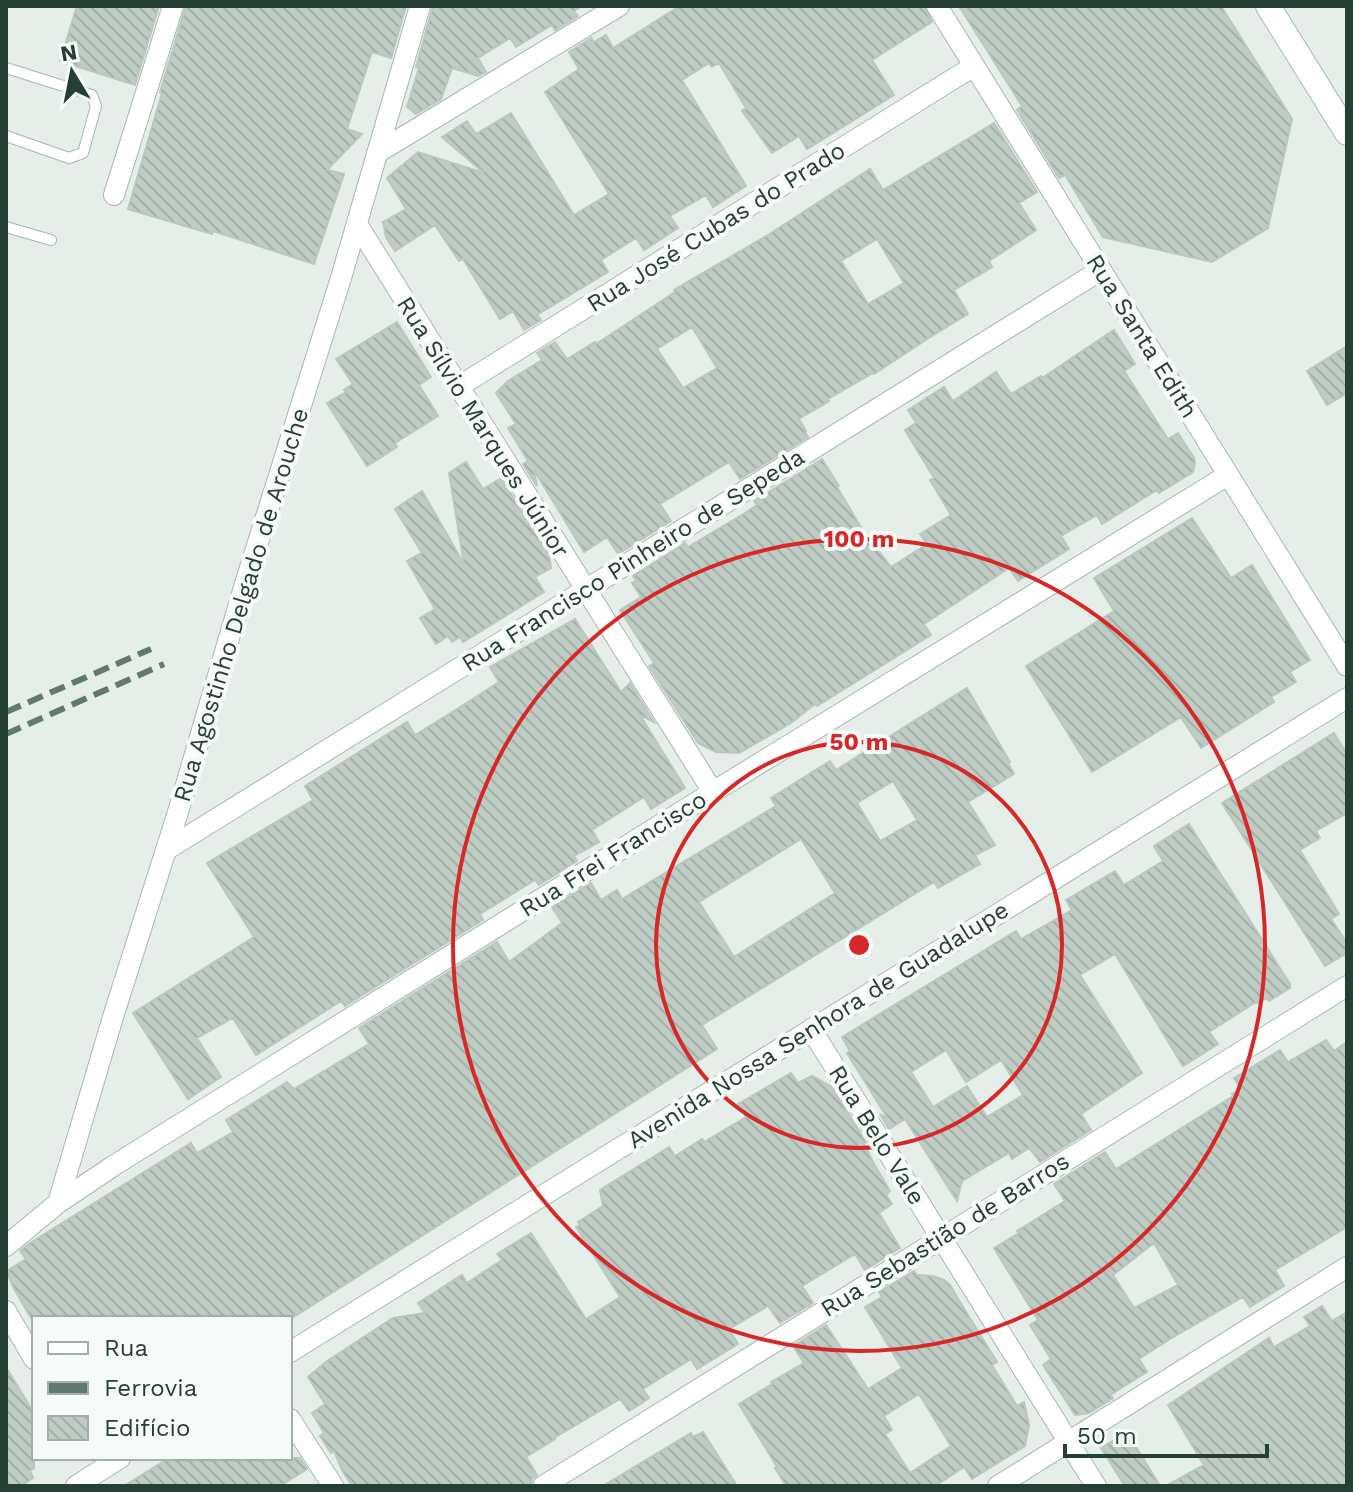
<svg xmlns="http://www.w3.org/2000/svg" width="1353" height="1492" viewBox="0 0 1353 1492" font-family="'Work Sans',sans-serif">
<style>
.building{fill:url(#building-back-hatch);stroke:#b8c7bf;stroke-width:2;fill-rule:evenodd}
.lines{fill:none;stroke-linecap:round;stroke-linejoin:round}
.service-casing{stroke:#a8b6af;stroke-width:12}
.minor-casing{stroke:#a8b6af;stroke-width:22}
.secondary-casing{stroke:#a4b9af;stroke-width:26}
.service{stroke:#fff;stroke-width:10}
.minor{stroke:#fff;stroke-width:20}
.secondary{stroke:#fff;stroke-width:24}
.rail{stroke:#607a6f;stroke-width:6;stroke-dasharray:16 8;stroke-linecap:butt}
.ring{fill:none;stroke:#d62828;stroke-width:4}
.labels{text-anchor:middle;stroke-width:8;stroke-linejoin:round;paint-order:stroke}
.street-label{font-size:24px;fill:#253f34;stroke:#f6faf8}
.centre{fill:#d62828;stroke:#f6faf8;stroke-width:4}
.ring-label{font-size:24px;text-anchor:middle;font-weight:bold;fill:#d62828;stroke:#f6faf8;stroke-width:8;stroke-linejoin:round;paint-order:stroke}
</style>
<defs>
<pattern id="building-back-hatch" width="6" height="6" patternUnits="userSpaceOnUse" patternTransform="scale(2)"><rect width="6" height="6" fill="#beccc4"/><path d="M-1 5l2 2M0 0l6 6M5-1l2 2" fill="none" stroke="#a3b0a9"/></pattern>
</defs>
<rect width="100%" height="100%" fill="#e6eee9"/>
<!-- building -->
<path class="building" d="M77,6H159L135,85L60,61Z
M186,6H406L391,58L372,52L347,129L362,134L327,170L344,174L314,264L213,231L212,234L128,209L162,93L160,92Z
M433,6H582L574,11L578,16L555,30L552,25L516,47L510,38L478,58L486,72L478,76L452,68L441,99L416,114L407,107L419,68L416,67Z
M680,6H924L932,22L872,60L894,95L807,149L799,136L772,153L742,111L746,108L719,63L712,67L709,63L682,80L746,186L713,207L706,195L670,216L678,228L644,250L636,238L601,260L608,272L537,315L541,320L524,330L513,311L500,319L463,259L459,261L435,225L395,251L386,237L383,222L406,209L387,178L418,152L484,173L442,137L467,121L476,134L511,113L574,215L609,194L545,92L579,69L569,52L591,38L594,42L606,35L613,48Z
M959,6H1221L1292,119L1268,228L1212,262L1103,237L1065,175L1059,178L1017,110L1022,106Z
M994,123L1037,192L1019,203L1036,230L989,261L992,267L954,290L968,314L932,336L874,374L873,373L828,399L829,401L799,419L806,431L805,432L808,437L740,479L729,462L660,504L671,521L618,554L607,537L584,552L534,470L537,486L523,464L528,461L508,428L516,424L496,393L508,381L542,360L537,353L555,342L567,359L595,342L596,344L675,292L674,290L768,235L870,169L883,190ZM877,239L904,283L868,304L841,261ZM692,327L717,368L683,388L657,349Z
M397,322L431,377L419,385L438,416L395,443L397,447L367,466L327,403L346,392L344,390L353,384L336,359Z
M1114,330L1135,364L1124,371L1168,439L1178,433L1194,458L1195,463L1193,472L1159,493L1157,490L1102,524L1097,515L1061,536L1069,549L1018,581L1009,568L924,624L931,635L817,706L815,704L791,723L739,753L716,752L698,743L649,666L654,663L620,610L641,597L632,583L636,581L633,576L685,543L688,547L745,513L757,505L754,501L822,459L839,486L837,487L872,546L874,545L891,567L927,544L920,534L951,515L930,480L934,478L905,430L916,423L908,410L944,387L953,401L996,372L1011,394L1041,376L1042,378Z
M1347,346V393L1327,405L1307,371Z
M466,462L483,489L501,478L549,554L551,568L535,577L544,592L463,642L460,637L452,642L448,636L436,644L420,618L435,609L407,561L422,553L395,509L422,491L464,564L449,473Z
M1192,518L1231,578L1252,565L1310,660L1290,672L1296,682L1271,697L1274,702L1201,748L1181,717L1092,772L1026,666L1114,611L1094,578Z
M575,619L621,692L630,683L654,722L640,715L685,788L651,809L644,797L592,830L599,842L574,856L577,861L539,885L535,880L480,914L483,920L345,1006L341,1001L256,1055L233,1018L197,1038L221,1077L188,1099L133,1013L254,937L207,863L313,800L305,786L407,722L415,735L454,711L499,682L490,667Z
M967,688L1010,762L1008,763L1014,774L968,802L995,845L975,855L980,864L938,888L934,882L702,1025L717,1049L292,1318H31L12,1285L7,1271L26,1259L20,1251L30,1243L191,1143L197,1153L233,1132L226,1120L287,1082L294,1089L369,1044L359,1028L497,942L509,962L562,923L552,907L591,883L601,900L617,890L622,899L776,806L771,798L830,761L836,770ZM893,781L917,820L880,841L857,803ZM801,839L835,893L734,957L699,902Z
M1334,733L1347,754V813L1316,831L1320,838L1300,850L1339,914L1331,919L1347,943V953L1325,966L1222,803Z
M1189,824L1290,984V988L1269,1001L1267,998L1257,1003L1256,1002L1209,1032L1218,1044L1183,1066L1115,954L1080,975L1142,1073L1081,1114L1091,1130L1040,1162L1029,1148L1012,1159L1009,1153L962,1181L957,1201L905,1119L889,1129L880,1114L888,1119L847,1053L850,1051L842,1037L1016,931L1021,939L1072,910L1066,900L1115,871L1124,885L1163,861L1154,846ZM946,1050L966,1082L1001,1060L1023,1095L987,1117L967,1086L933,1107L911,1072Z
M1326,1040L1334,1051L1347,1042V1227L1275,1270L1284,1286L1250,1307L1243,1297L1170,1339L1139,1359L1147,1372L1110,1395L1113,1398L1089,1413L1075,1415L1043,1365L1051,1359L1030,1325L1038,1320L994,1248L1019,1233L1017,1231L1065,1201L1054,1184L1105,1152L1116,1169L1233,1096L1232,1094L1241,1089L1234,1078L1280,1050L1288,1062ZM1154,1243L1178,1285L1134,1308L1113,1275Z
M791,1073L798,1083L812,1076L832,1087L866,1142L864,1144L873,1162L890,1191L886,1195L892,1204L879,1213L900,1248L865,1270L855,1254L802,1286L813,1303L780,1323L768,1306L729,1329L738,1344L697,1369L691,1359L643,1389L649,1398L639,1405L629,1411L620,1399L554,1438L555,1439L526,1457L537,1475L532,1479L530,1486H352L343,1472L334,1451L331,1453L320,1436L324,1433L312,1413L325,1404L308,1377L327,1361L393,1318L425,1313L418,1303L462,1275L467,1283L502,1260L497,1254L531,1233L586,1319L620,1297L576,1227L580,1225L578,1222L603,1206L600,1190L669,1147L675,1156L702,1139L704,1142L746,1117L738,1104Z
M914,1271L917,1275L933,1276L944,1280L950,1285L957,1297L997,1362L992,1365L1017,1406L1024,1402L1029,1425L1025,1446L972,1479L964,1467L935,1486H786L775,1468L777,1467L739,1404L772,1384L771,1382L804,1363L793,1346L826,1325L868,1389L902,1368L865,1307L882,1297L879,1292ZM919,1394L951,1446L910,1473L885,1434L892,1430L884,1416Z
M1322,1306L1332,1321L1347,1312V1486H1166L1204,1465L1168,1405L1269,1338L1274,1347L1310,1326L1304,1317Z
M6,1367L34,1413V1468L30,1471L33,1478L21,1486H6Z
M703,1432L737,1486H603L691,1433L693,1437Z
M1127,1432L1160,1486H1125L1101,1448Z
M169,1458H300L307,1469L280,1486H124Z"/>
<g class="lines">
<defs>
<path id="service" d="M6,68L92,95L96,106L83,153L69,158L6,136
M6,227L51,240"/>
<path id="minor" d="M937,6L1347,666
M377,153L619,6
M114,195L173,6
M357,224L713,792
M458,387L974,66
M166,850L1101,270
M811,1029L1096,1486
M58,1203L113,1017L178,812L244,587L341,278L420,6
M6,1246L58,1203L113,1166L713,792L1228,475
M6,1311L34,1359
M290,1352L1347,698
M290,1419L333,1486
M76,1486L120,1458
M543,1486L1347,986
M998,1486L1347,1267"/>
<path id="secondary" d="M1268,6L1347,133"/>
</defs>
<!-- service casing -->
<use href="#service" class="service-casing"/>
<!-- minor casing -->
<use href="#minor" class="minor-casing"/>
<!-- secondary casing -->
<use href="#secondary" class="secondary-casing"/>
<!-- service -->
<use href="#service" class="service"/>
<!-- minor -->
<use href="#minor" class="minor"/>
<!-- secondary -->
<use href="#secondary" class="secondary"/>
<!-- rail -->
<path class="rail" d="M6,712L151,649
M6,734L164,664"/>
</g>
<!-- distance rings -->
<g class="ring">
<circle cx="859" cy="945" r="203"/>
<circle cx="859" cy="945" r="406"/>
</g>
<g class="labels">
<!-- street labels -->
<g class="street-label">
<text transform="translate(716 227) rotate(-32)" y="8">Rua José Cubas do Prado</text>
<text transform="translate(1142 336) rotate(58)" y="8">Rua Santa Edith</text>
<text transform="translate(483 427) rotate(58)" y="8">Rua Sílvio Marques Júnior</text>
<text transform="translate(633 560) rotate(-32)" y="8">Rua Francisco Pinheiro de Sepeda</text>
<text transform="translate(241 605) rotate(-73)" y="8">Rua Agostinho Delgado de Arouche</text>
<text transform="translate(613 854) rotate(-32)" y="8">Rua Frei Francisco</text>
<text transform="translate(818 1025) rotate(-32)" y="8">Avenida Nossa Senhora de Guadalupe</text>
<text transform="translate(877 1135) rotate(58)" y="8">Rua Belo Vale</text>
<text transform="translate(945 1235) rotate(-32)" y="8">Rua Sebastião de Barros</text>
</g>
</g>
<circle cx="859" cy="945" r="12" class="centre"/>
<g class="ring-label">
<text x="859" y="547">100 m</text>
<text x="859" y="750">50 m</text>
</g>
<!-- border -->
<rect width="1353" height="1492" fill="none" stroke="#253f34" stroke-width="16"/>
<!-- legend -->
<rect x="32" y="1316" width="260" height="144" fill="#f6faf8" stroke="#a2afaa" stroke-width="2"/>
<rect x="48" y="1342" width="40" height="12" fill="#ffffff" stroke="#a2afaa" stroke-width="2"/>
<text x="104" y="1356" font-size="24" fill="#253f34">Rua</text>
<rect x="48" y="1382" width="40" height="12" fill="#607a6f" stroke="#a2afaa" stroke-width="2"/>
<text x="104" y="1396" font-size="24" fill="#253f34">Ferrovia</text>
<rect x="48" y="1416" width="40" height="24" fill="url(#building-back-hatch)" stroke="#a2afaa" stroke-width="2"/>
<text x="104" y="1436" font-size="24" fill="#253f34">Edifício</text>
<!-- north arrow -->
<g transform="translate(72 72) rotate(350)" stroke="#f6faf8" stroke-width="6" paint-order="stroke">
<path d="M0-6L14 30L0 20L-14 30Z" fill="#253f34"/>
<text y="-12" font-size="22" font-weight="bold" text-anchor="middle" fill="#253f34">N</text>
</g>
<!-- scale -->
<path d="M1065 1444v12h202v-12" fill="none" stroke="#253f34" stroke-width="4"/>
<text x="1077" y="1444" font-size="24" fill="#253f34" stroke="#f6faf8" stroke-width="6" paint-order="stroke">50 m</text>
</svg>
